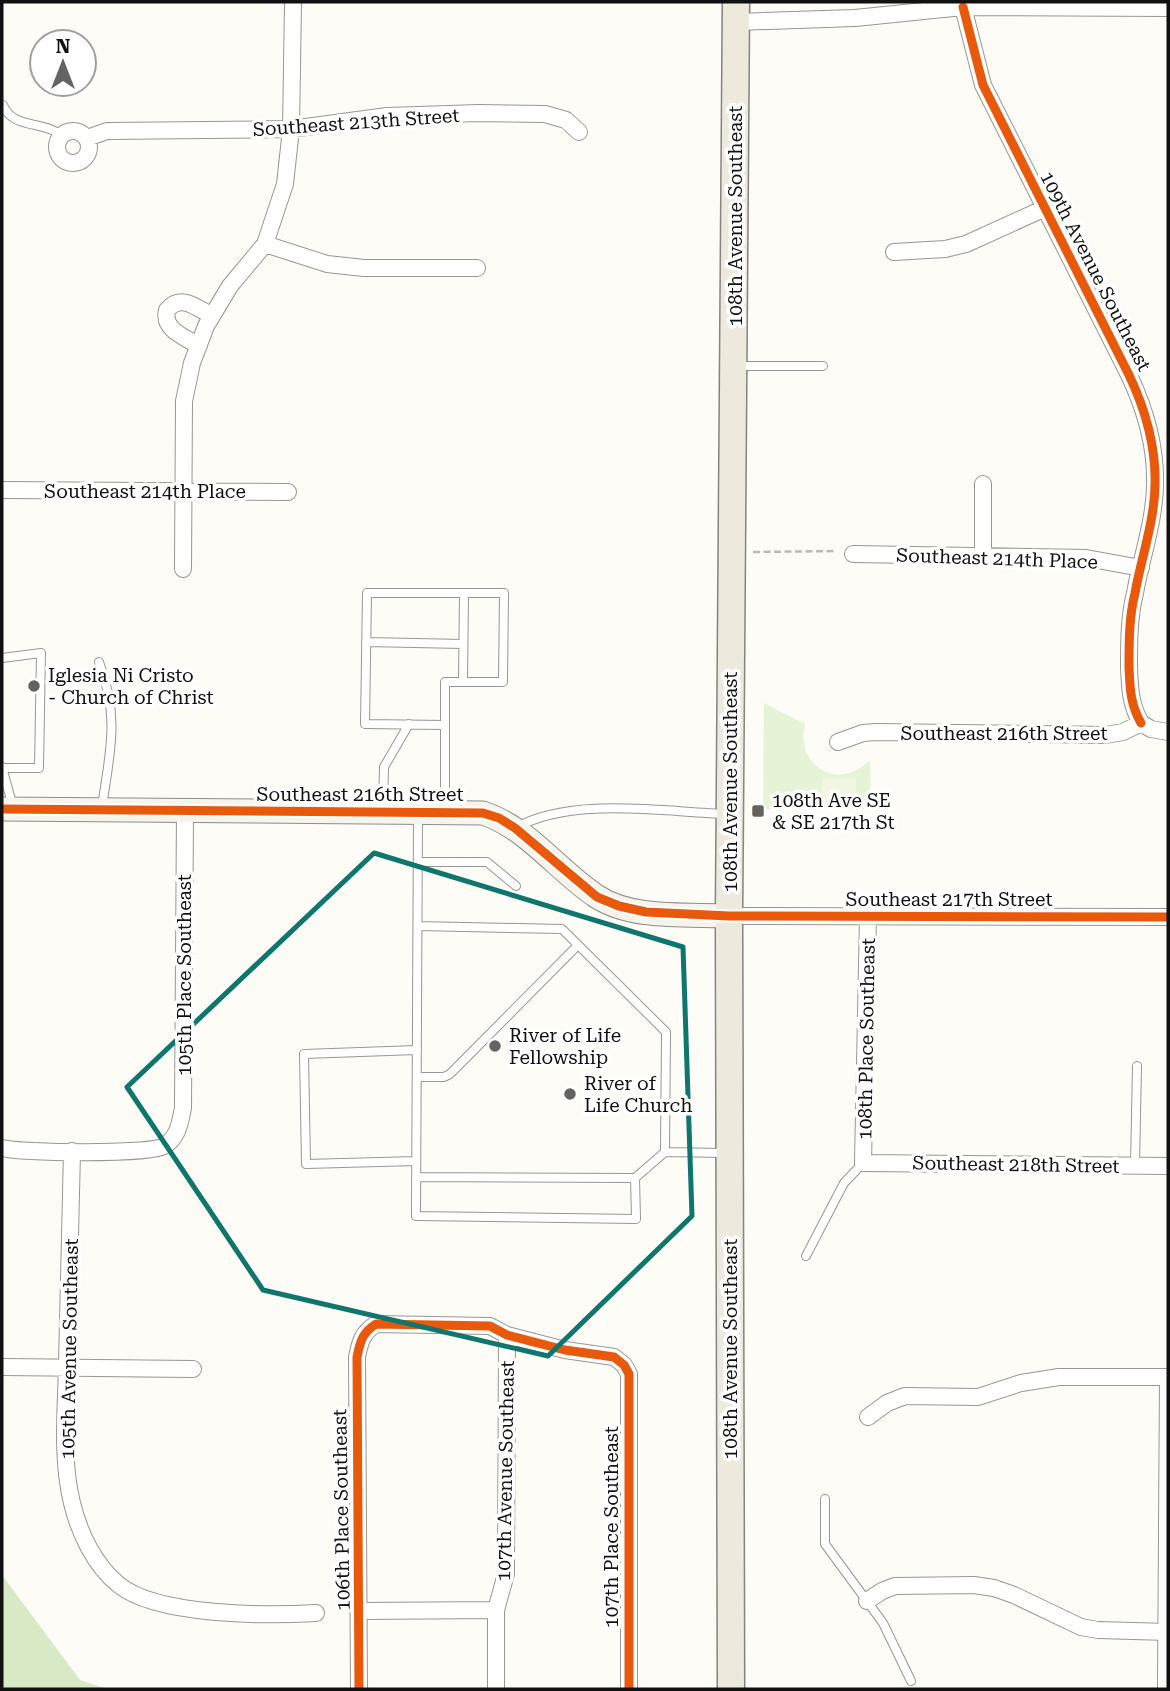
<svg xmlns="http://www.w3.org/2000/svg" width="1170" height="1691" viewBox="0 0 1170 1691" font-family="'Roboto Serif',serif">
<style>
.green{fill:#e7f3d7}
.forest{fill:#d8eac5}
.pitch{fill:#f0f6e1}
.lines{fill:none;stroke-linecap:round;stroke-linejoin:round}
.lane-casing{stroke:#979795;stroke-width:10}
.street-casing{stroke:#979795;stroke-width:18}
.secondary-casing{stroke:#8e8d8b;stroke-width:25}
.primary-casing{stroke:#858482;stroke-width:29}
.path{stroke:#b9b9b8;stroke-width:2.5;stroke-dasharray:7 3.5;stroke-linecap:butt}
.lane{stroke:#fffffe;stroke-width:8}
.street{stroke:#fffffe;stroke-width:16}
.secondary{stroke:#f6f4eb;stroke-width:23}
.primary{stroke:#ede9dc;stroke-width:26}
.cycleway-casing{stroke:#fff;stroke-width:13}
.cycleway{stroke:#e8590c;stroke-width:9}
.marked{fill:none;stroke:#0f766e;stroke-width:5;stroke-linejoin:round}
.poi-dot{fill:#646362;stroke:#fff;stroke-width:2.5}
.labels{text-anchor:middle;stroke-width:7;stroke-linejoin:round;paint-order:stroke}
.street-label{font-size:19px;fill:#111;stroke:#fff}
.poi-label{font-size:19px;fill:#111;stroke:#fff;text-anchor:start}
</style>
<rect width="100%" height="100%" fill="#fdfcf7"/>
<!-- green -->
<path class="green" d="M764,703L805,724C795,767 839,792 870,760L871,809H763Z"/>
<!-- forest -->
<path class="forest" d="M2,1575L80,1680L107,1689H2Z"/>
<!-- pitch -->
<path class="pitch" d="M822,778H856V800H822Z"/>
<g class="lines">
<defs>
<path id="lane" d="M3,105C12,129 44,121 61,135
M737,366H823
M366,642L463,644
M2,658L41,653L39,768H2
M99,662C120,718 110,751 102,807
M463,682L464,593
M445,725L365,724L367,593H504L503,682H445V811
M2,767L13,807
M383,809L384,767L409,724
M418,814L416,1216L636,1219L635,1178
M515,828C573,796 662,812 727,814
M418,862H487L516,886
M418,926L562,929L666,1032L665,1152
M417,1077H444L450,1074L578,945
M416,1161L306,1164L304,1054L417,1050
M1135,1165L1137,1066
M416,1177L635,1178L665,1152L725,1153
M806,1256L844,1183L863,1163
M825,1499V1544L883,1623L911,1681"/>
<path id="street" d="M963,7L983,85L1129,375C1149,417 1160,463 1153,509C1149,538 1140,565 1135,593C1129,617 1129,642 1129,667C1130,688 1130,704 1141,723
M736,22L855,18L963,7L1168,8
M57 147a16 16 0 1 1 32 0a16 16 0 1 1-32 0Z
M87,138L107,131L291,129L387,116L479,113L545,114L566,120L579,132
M265,244L327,264L364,268H477
M894,252L945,249L966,244L1043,209
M199,346C185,337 162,330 167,310C181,293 197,308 212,316
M983,484V556
M2,490L288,492
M853,554L1086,558L1141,568
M183,569L184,401L192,363L206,326L230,286L265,244L285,184L291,129L293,2
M838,742L863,733L876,732L1106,735L1123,732L1141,723L1151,729L1168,732
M729,916L1168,917
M868,916L863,1163L1168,1166
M2,1148C22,1153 149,1155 164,1146C178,1138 180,1123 183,1108L185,811
M72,1151C71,1222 69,1293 67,1364C66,1410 61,1458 72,1503C79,1532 94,1565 119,1585C157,1616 267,1616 316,1613
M2,1367L193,1369
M868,1417L887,1403L905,1396L978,1397L1021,1383L1059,1377H1168
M867,1601L882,1591L895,1586L974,1585L994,1588L1014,1595L1081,1627L1098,1630L1168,1632
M360,1611L496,1610
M359,1689L357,1357C360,1342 362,1333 376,1324L490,1326L507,1335L565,1350L614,1357L624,1365L629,1374V1689
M496,1689V1610L506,1574L507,1335
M1166,1689L1168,1377"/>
<path id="secondary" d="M2,809L483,813C528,828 557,870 596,896C632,920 687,914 729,916"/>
<path id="primary" d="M731,1689L729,916L736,2"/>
</defs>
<!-- lane casing -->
<use href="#lane" class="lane-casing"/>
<!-- street casing -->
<use href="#street" class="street-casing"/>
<!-- secondary casing -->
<use href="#secondary" class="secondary-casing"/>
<!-- primary casing -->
<use href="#primary" class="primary-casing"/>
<!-- path -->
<path class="path" d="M753,552L837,551"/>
<!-- lane -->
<use href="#lane" class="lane"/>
<!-- street -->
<use href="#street" class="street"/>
<!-- secondary -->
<use href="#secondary" class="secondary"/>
<!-- primary -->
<use href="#primary" class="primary"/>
<defs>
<path id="cycleway" d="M963,7L983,85L1129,375C1149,417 1160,463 1153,509C1149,538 1140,565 1135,593C1129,617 1129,642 1129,667C1130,688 1130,704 1141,723
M2,809L483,813L499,818L515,828L597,897L619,906L646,912L729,916L1168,917
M359,1689L357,1357C360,1342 362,1333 376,1324L490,1326L507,1335L565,1350L614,1357L624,1365L629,1374V1689"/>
</defs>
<!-- cycleway casing -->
<use href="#cycleway" class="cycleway-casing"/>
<!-- cycleway -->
<use href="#cycleway" class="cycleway"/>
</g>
<!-- marked area -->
<path class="marked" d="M374,853L683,947L692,1216L548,1356L263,1290L127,1087Z"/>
<!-- markers -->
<g class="poi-dot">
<circle cx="34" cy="686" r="7"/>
<rect x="751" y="804" width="14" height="14" rx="3.5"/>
<circle cx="495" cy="1046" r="7"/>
<circle cx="570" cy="1094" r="7"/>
</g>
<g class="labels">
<!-- street labels -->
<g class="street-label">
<text transform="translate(356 122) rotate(-4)" y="7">Southeast 213th Street</text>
<text transform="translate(735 216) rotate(-90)" y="7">108th Avenue Southeast</text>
<text transform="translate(1096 271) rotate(63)" y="7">109th Avenue Southeast</text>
<text x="145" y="498">Southeast 214th Place</text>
<text transform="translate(997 558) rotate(2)" y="7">Southeast 214th Place</text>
<text x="1004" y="740">Southeast 216th Street</text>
<text transform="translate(730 782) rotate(-90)" y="7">108th Avenue Southeast</text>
<text x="360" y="801">Southeast 216th Street</text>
<text x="949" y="906">Southeast 217th Street</text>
<text transform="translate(184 975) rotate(-90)" y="7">105th Place Southeast</text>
<text transform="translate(866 1039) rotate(-89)" y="7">108th Place Southeast</text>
<text transform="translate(1016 1164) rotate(1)" y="7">Southeast 218th Street</text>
<text transform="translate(69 1349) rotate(-89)" y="7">105th Avenue Southeast</text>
<text transform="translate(730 1349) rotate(-90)" y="7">108th Avenue Southeast</text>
<text transform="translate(505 1471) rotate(-89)" y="7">107th Avenue Southeast</text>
<text transform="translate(341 1510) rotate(-91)" y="7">106th Place Southeast</text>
<text transform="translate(611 1527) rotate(-90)" y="7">107th Place Southeast</text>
</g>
<!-- poi labels -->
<g class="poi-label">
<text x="48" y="682">Iglesia Ni Cristo<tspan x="48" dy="22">- Church of Christ</tspan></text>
<text x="772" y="807">108th Ave SE<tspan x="772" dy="22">&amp; SE 217th St</tspan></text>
<text x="509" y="1042">River of Life<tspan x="509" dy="22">Fellowship</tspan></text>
<text x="584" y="1090">River of<tspan x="584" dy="22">Life Church</tspan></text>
</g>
</g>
<!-- border -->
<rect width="1170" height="1691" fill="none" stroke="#111111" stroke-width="7"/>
<!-- north arrow -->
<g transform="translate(63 63)"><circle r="33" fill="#ffffff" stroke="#a0a0a0" stroke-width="2"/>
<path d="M0-5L12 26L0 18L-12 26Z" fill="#646362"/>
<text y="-10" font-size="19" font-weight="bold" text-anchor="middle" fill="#111111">N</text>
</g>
</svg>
